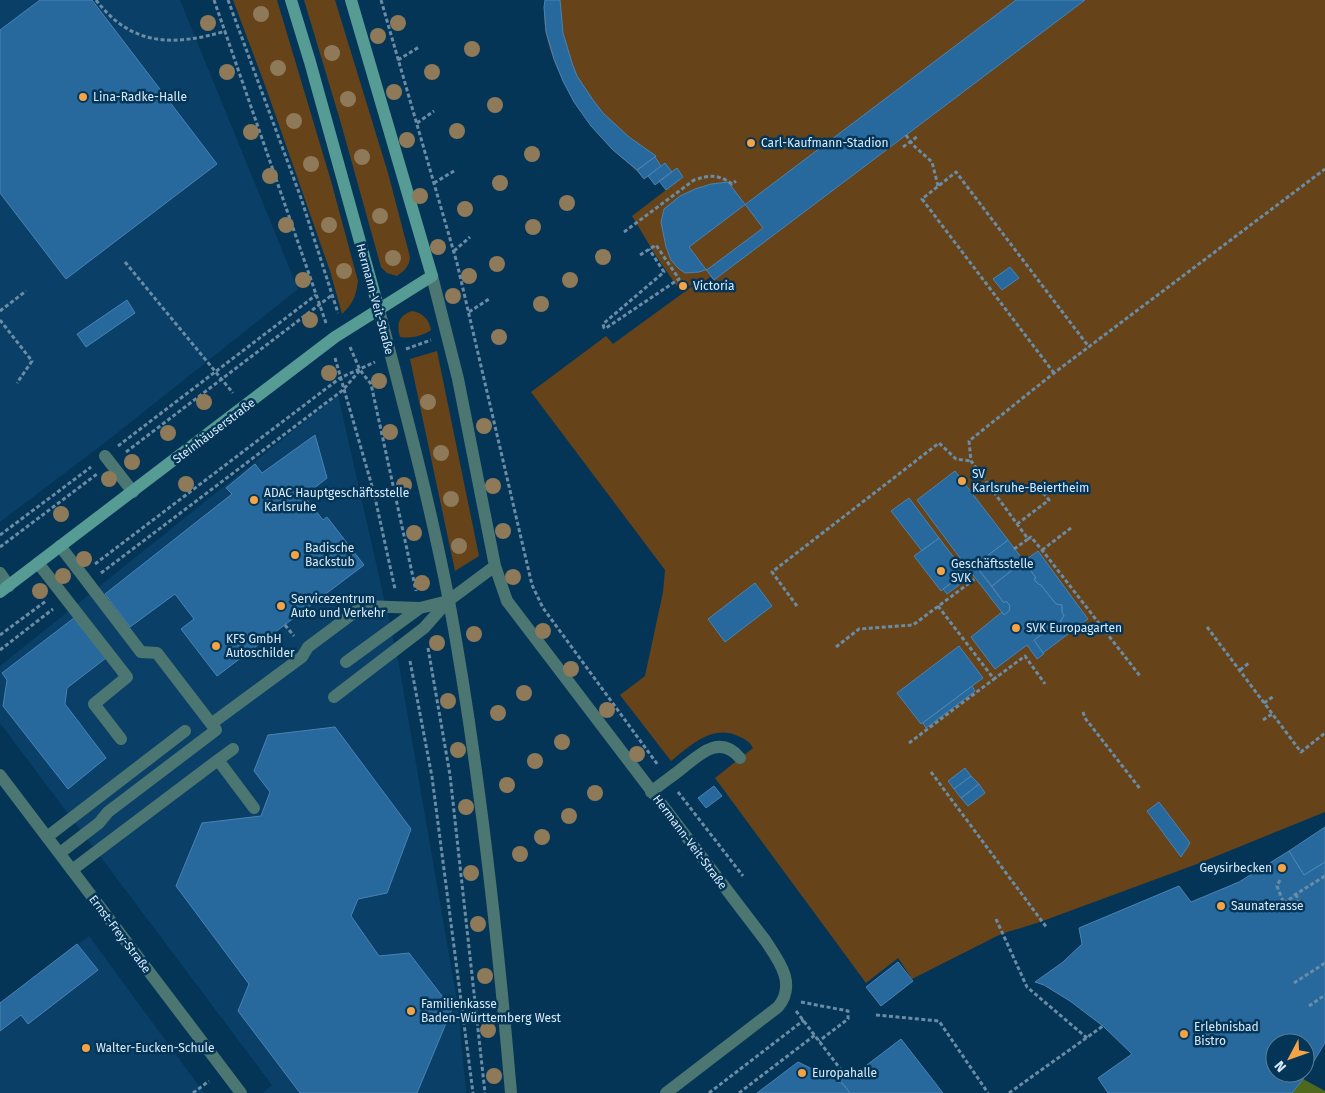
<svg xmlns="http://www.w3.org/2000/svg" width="1325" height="1093" viewBox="0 0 1325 1093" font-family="'Fira Sans',sans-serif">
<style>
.built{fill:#0a4067}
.green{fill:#674319}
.water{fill:#4f691c}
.building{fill:#27699d;stroke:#4983b4;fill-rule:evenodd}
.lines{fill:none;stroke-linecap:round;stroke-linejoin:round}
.path{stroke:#6a8ca5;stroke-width:3;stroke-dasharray:4 2.5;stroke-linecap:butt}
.lane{stroke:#4c7671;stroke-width:12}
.street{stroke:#4c7671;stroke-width:12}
.secondary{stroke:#569c94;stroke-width:12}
.tree{fill:#8e7959}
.poi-dot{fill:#f5a345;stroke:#043557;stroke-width:2}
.labels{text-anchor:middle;stroke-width:5;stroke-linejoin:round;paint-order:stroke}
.poi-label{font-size:12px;fill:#d9ebfb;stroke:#043557;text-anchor:start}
.street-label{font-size:12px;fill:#d9ebfb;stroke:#043557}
</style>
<rect width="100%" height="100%" fill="#043557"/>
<!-- built -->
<path class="built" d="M0,0H180L298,289L107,441L0,522Z
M338,395L399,665L458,1007L466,1093H263L272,1085L0,723V666Z
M89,936L204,1093H0V1003Z"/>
<!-- green -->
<path class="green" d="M233,0H277L331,181L358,281C356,296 353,304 342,314L330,271L266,88Z
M304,0H335L388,173L410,257C409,267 405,270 397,276L387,273L381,267L340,120Z
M545,0H1325V812L1197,864L1040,922L1001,934L912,979L898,958L866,983L715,778L753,748C750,742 745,739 738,736C712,724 690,746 671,761L620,695L645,676L663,592L665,570L531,392L606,336L613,344L694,285L700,291L714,280L710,277L698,287L694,283L681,292L656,256L632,216L666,190L660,181L655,185L648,176L644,179C635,168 624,160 613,150C579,116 537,50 545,0Z
M412,311C423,313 429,319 431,330C423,336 409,339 400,337C396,324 399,315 412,311Z
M437,351L479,556L455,571L410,359Z"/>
<!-- water -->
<path class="water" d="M1303,1079L1325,1091V1093H1292Z"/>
<!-- building -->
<path class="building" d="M40,0H92L217,164L66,279L0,193V30Z
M545,0H560L563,33L572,63L577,76L593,100L603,113L629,137L656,156L637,170L613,150L591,126L574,102L563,81L554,59L546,32L544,7Z
M1016,0H1085L714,280L689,247Z
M655,157L661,166L644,179L637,170Z
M665,163L672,172L655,185L648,176Z
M677,168L683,177L666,190L659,181Z
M728,182L763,228L708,269L699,272L685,273L678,268L671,260L666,247L661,222L664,209L680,196L695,189L711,184Z
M1010,267L1019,278L1002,290L993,279Z
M127,300L135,313L86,347L77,334Z
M315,435L327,478L304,496L323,520L327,517L364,565L217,676L181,629L194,619L175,594L130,627L105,594L232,494L226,488L255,464L262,473Z
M955,471L1008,540L969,570L917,500Z
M909,498L939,538L922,551L891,511Z
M939,538L965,572L941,591L914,556Z
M1008,540L1024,561L992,586L975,565Z
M1038,551L1088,619L1043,653L1034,640L1053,626H1060L1061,620L1064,616L1062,612V605L1056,604L1040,584L1039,585L1034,579L1036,578L1024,561Z
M1024,561L1036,578L1034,579L1039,585L1040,584L1056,604L1062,605V612L1064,616L1061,620L1060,626H1053L1034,640L1044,654L1037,659L1027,645L995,669L971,637L1002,612L1004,615L1010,610L1009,608L1010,606L1006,601L1004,603L992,586Z
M975,565L1004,603L1006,601L1010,606L1009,608L1010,610L1004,615L969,570Z
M963,574L967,579L947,594L943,589Z
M755,583L772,606L725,642L708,619Z
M74,618L106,658L67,688L65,704L106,758L68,789L3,706L7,680L2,673Z
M959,646L983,678L921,724L897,693Z
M972,686L975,691L926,728L923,723Z
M335,727L411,829L387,893L358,899L351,916L379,956L409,953L452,1009L417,1093H300L238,1011L249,984L176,886L202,823L261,816L270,792L254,771L268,735Z
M965,768L971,776L954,789L948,781Z
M971,776L979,784L961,798L954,789Z
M979,784L985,793L968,806L961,798Z
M714,786L722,796L706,808L698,798Z
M1159,802L1190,843L1181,857L1147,811Z
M1325,827V862L1304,875L1289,851Z
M1289,851L1304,875L1325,862V1043L1303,1079L1292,1093H1108L1098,1078L1132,1054L1103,1026L1070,1001L1044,985L1035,982L1063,962L1082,944L1079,928L1179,886L1191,902L1239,882ZM1275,1043H1305V1073H1275Z
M77,944L98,970L28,1024L21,1015L0,1031V1003Z
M898,962L913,981L881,1006L866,987Z
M901,1039L943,1093H850L840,1080L852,1070L855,1074Z
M798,1062L843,1084L850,1093H757Z"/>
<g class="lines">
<!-- path -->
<path class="path" d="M96,0C132,47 174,46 226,31
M214,0L326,323
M228,0L301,198L338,313
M381,0L457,263L532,585L543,608L658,765
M398,60L419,47
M417,123L434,111
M906,135L913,145L932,162L938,186
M903,147L918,136
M434,183L454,171
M624,232L694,180C710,175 718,174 732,184L736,181
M454,251L470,237
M640,255L656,245L679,279L606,328H604L603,324L664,272L649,249
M125,262L233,393
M0,311L26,291
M469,312L489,299
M0,320L32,361L17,383
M350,347L360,370L371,384L416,591
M406,349L431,340
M335,358L374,493L395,589
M1054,373L922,199L956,172L1089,347
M118,446L316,295
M126,452L332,295
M1017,524L1049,500L1037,485
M0,535L91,467
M1028,539L1031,537L1042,550L1140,676
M0,547L97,474
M1014,549L1028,539L971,461L969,441L1054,373L1325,169
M1042,550L1071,528
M95,564L340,378L375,362
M101,573L343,390L360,370
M797,606L772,572L939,443L956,459L971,461
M938,606L994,679L1025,656L1045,684
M285,625L294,636
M1207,627L1301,752L1325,733
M0,635L46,601
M836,647L859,629L913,625L976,578
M428,648L450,775L485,1093
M0,650L53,609
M410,661L432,777L473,1093
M1240,670L1249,663
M1264,703L1274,696
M1083,712L1085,718L1141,790
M1263,720L1272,714
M909,743L994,679
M931,772L1047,928
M678,792L743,876
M1280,880L1277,886L1284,904L1296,894L1325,876
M1296,894L1302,910
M996,919L1027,987L1087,1038
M1294,983L1325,963
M801,1002L848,1011V1019L819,1041
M1309,1006L1325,995
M796,1011L845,1075
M876,1015L939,1021L988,1093
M193,1093L209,1081
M709,1093L804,1020
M739,1093L815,1035
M1009,1093L1103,1026"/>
<!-- lane -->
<path class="lane" d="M105,456L133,492
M38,563L127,677L94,704L121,739
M0,573L9,586
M346,662L420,608L448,601
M334,697L424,628L448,601
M211,724L302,657L308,647L363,606L420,608
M218,760L233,749
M651,792C661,784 671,777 680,770C698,756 719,733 740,758
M47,837L185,731
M60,853L99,823L108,812L216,730L157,653L141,652L60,546
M72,870L218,760L254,808"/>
<!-- street -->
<path class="street" d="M432,276L458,379L495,566L507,601L765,940C779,961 797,984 778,1007L666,1093
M379,310C404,406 430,503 449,601C479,764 497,928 511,1093
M448,601L495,566
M0,775L241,1093"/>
<!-- secondary -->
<path class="secondary" d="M291,0L310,62L379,310
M0,592L335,337L432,276L351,0"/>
</g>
<!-- trees -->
<g class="tree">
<circle cx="261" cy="14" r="8"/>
<circle cx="208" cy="23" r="8"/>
<circle cx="398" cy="23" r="8"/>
<circle cx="378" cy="36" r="8"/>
<circle cx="472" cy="49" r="8"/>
<circle cx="332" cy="53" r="8"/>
<circle cx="278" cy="68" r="8"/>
<circle cx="227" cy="72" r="8"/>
<circle cx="432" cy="72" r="8"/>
<circle cx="394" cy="92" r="8"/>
<circle cx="348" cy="99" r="8"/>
<circle cx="495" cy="105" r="8"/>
<circle cx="294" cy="121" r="8"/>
<circle cx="457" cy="131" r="8"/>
<circle cx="251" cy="132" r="8"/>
<circle cx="407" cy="140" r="8"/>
<circle cx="532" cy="154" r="8"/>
<circle cx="362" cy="157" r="8"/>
<circle cx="311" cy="164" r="8"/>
<circle cx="270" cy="176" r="8"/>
<circle cx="500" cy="183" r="8"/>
<circle cx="420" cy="196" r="8"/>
<circle cx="567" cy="203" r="8"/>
<circle cx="465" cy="209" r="8"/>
<circle cx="380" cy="216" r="8"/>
<circle cx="286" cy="225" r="8"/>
<circle cx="329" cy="225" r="8"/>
<circle cx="533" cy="227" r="8"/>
<circle cx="438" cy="247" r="8"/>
<circle cx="603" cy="257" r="8"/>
<circle cx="393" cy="258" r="8"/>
<circle cx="497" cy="264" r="8"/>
<circle cx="344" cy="271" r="8"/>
<circle cx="469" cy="276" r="8"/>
<circle cx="303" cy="280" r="8"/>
<circle cx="570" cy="280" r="8"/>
<circle cx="453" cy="296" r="8"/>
<circle cx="541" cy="304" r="8"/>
<circle cx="310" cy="320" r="8"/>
<circle cx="499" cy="337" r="8"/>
<circle cx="329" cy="373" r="8"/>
<circle cx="379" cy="381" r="8"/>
<circle cx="204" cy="402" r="8"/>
<circle cx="428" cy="402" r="8"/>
<circle cx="484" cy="426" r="8"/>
<circle cx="390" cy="432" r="8"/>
<circle cx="168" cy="433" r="8"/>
<circle cx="441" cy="453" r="8"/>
<circle cx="132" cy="462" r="8"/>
<circle cx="109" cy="479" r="8"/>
<circle cx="186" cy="484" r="8"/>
<circle cx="404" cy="485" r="8"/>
<circle cx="493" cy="486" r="8"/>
<circle cx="451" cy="499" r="8"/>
<circle cx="61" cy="514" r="8"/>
<circle cx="503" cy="531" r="8"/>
<circle cx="414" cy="533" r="8"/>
<circle cx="459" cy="546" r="8"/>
<circle cx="84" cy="559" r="8"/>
<circle cx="63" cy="576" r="8"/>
<circle cx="513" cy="577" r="8"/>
<circle cx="422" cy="583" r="8"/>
<circle cx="40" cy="591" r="8"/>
<circle cx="543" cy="631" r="8"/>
<circle cx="474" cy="634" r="8"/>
<circle cx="437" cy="643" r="8"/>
<circle cx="571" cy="669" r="8"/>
<circle cx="524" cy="693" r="8"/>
<circle cx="448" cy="701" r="8"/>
<circle cx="607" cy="710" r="8"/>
<circle cx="498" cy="713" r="8"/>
<circle cx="562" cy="742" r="8"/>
<circle cx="458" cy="750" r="8"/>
<circle cx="637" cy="754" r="8"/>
<circle cx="535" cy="761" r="8"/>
<circle cx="507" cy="785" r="8"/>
<circle cx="595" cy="793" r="8"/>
<circle cx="466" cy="807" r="8"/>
<circle cx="569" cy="816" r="8"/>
<circle cx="542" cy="837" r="8"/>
<circle cx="520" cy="854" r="8"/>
<circle cx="471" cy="873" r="8"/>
<circle cx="478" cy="924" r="8"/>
<circle cx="485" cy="976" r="8"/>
<circle cx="488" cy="1030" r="8"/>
<circle cx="494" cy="1076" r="8"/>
</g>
<!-- markers -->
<g class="poi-dot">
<circle cx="83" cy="97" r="5"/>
<circle cx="751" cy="143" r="5"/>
<circle cx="683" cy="286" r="5"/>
<circle cx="962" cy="481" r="5"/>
<circle cx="254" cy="500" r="5"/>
<circle cx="295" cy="555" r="5"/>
<circle cx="941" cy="571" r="5"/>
<circle cx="281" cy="606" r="5"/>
<circle cx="1016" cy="628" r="5"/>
<circle cx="216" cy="646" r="5"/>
<circle cx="1282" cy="868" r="5"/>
<circle cx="1221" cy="906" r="5"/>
<circle cx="411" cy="1011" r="5"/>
<circle cx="1184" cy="1034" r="5"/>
<circle cx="86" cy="1048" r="5"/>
<circle cx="802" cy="1073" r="5"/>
</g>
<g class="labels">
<!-- poi labels -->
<g class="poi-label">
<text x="93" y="101">Lina-Radke-Halle</text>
<text x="761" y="147">Carl-Kaufmann-Stadion</text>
<text x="693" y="290">Victoria</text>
<text x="972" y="478">SV<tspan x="972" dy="14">Karlsruhe-Beiertheim</tspan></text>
<text x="264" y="497">ADAC Hauptgeschäftsstelle<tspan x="264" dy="14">Karlsruhe</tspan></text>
<text x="305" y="552">Badische<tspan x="305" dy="14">Backstub</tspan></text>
<text x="951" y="568">Geschäftsstelle<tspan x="951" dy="14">SVK</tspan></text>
<text x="291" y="603">Servicezentrum<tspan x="291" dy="14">Auto und Verkehr</tspan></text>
<text x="1026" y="632">SVK Europagarten</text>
<text x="226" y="643">KFS GmbH<tspan x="226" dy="14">Autoschilder</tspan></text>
<text x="1272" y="872" text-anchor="end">Geysirbecken</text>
<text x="1231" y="910">Saunaterasse</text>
<text x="421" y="1008">Familienkasse<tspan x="421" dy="14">Baden-Württemberg West</tspan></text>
<text x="1194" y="1031">Erlebnisbad<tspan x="1194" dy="14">Bistro</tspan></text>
<text x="96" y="1052">Walter-Eucken-Schule</text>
<text x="812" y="1077">Europahalle</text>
</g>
<!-- street labels -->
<g class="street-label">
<text transform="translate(375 299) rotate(75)" y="4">Hermann-Veit-Straße</text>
<text transform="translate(214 431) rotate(-37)" y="4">Steinhäuserstraße</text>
<text transform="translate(690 842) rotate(53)" y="4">Hermann-Veit-Straße</text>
<text transform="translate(120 934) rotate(53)" y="4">Ernst-Frey-Straße</text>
</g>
</g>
<!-- north arrow -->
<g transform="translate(1290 1058) rotate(229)"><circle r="24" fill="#043557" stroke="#597e99"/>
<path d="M0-4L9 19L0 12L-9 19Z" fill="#f5a345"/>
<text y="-8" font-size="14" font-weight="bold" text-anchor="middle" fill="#d9ebfb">N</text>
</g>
</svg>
